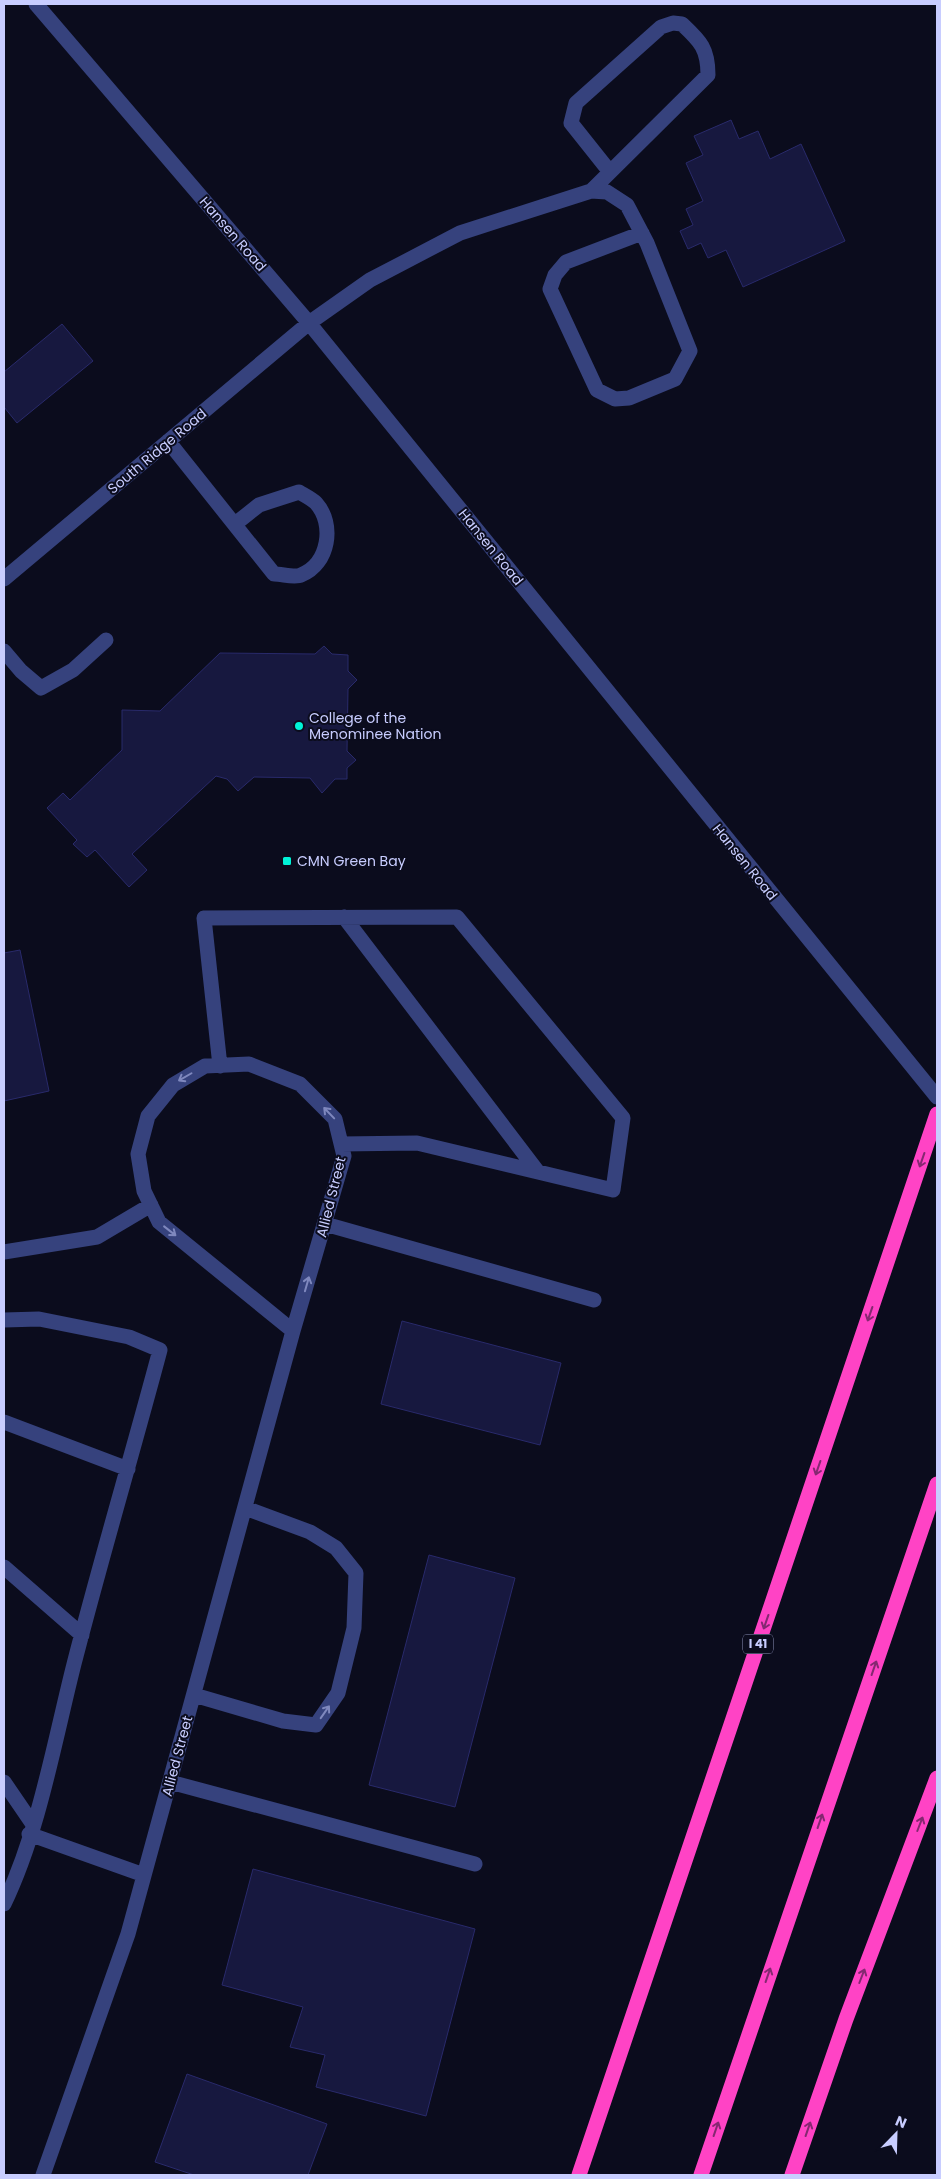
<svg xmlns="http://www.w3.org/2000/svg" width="941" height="2179" viewBox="0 0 941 2179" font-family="Poppins,sans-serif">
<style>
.building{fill:#17183f;stroke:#292a6b}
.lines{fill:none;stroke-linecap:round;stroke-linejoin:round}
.minor{stroke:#36427d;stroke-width:15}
.highway{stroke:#ff43c5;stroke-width:15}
.oneway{stroke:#7f88be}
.oneway2{stroke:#852871}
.poi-dot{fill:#00f3d7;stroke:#0b0c1d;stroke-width:2}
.labels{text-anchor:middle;stroke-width:4;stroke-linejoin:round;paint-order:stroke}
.shield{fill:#0b0c1d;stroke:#8f93bb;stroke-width:1}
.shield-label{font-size:12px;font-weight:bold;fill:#c8cdff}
.street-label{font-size:14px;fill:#c8cdff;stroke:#0b0c1d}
.poi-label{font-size:14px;fill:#c8cdff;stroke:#0b0c1d;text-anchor:start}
</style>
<rect width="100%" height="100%" fill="#0b0c1d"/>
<!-- building -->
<path class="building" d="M731,120L739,139L758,131L770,159L801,144L845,241L743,287L726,250L708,258L701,243L688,249L680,231L693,225L686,209L703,201L686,163L703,155L694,136Z
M62,324L93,361L17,423L4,407V372Z
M324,646L332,654L348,655V671L357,680L348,689L347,751L356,760L347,768V779H335L322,793L310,778L254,777L238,791L227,779L216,776L132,854L147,870L129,887L95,850L87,857L73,844L77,840L47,808L63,793L70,800L122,750V710L160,711L220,653L315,654Z
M20,950L49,1091L4,1101V953Z
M402,1321L561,1363L540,1445L381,1404Z
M429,1555L515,1578L455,1807L369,1785Z
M253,1869L475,1929L426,2116L316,2087L325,2055L290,2047L303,2007L222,1985Z
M187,2074L327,2124L308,2175H194L155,2162Z"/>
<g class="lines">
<!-- minor -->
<path class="minor" d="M36,4L309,323L937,1097
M591,191L708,75C708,48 700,41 682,24L673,23L661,27L576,103L571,123L610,172
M168,441L274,574C282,574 295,578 301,575C329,564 335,524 316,503C312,499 304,495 299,492L259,505L235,524
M4,579L309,323L370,280L460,233L591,191L607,192L627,205L647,243L690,351L675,379L629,398L615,399L597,390L550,289L555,275L566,262L642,233
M4,651L21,671L41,688L73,670L106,640
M344,917L538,1172
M220,1066L204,918L457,917L623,1118L613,1190L417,1143L341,1144
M325,1224L594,1300
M4,1252L97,1237L151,1205
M4,1320L39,1319L129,1337L160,1350C132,1455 101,1559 74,1664C54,1743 39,1831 4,1904
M4,1422L128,1469
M4,1567L82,1635
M194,1695L283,1721L316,1725L338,1693L354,1628L356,1573L336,1548L310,1532L245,1508
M4,1782L32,1823
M170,1782L475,1864
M29,1834L144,1875
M43,2175L128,1934L293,1331L344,1156L335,1119L300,1084L249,1064L205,1066L173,1085L148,1116L138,1154L144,1191L159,1222L293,1331"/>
<!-- highway -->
<path class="highway" d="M579,2175L937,1114
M701,2175L937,1484
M792,2175L846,2019L937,1778"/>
</g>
<!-- one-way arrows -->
<defs><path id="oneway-shaft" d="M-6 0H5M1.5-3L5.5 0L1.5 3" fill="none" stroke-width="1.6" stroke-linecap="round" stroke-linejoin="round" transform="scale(1.25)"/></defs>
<g class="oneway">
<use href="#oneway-shaft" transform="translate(185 1077) rotate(150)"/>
<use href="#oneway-shaft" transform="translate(329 1113) rotate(-134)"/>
<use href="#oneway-shaft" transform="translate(170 1231) rotate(38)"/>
<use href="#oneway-shaft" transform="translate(307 1284) rotate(-74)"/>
<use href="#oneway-shaft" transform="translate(325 1712) rotate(-55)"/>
</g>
<g class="oneway2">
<use href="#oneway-shaft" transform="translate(922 1160) rotate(109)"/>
<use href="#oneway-shaft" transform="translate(870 1314) rotate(109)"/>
<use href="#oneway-shaft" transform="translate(818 1468) rotate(109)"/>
<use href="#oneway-shaft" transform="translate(766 1622) rotate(109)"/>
<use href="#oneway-shaft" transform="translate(874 1668) rotate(-71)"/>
<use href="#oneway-shaft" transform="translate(820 1821) rotate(-71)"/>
<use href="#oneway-shaft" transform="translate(920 1824) rotate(-69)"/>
<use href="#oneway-shaft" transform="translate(768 1975) rotate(-71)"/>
<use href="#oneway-shaft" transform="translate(862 1976) rotate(-69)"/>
<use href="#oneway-shaft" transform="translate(716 2129) rotate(-71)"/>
<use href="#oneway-shaft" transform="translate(808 2129) rotate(-71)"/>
</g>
<!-- markers -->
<g class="poi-dot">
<circle cx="299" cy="726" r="5"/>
<rect x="282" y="856" width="10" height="10" rx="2.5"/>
</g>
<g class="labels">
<!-- shield labels -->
<rect class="shield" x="743" y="1634.5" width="30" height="19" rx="4"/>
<g class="shield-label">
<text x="758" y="1648">I 41</text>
</g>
<!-- street labels -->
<g class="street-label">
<text transform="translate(233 234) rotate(49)" y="5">Hansen Road</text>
<text transform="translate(157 451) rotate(-40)" y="5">South Ridge Road</text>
<text transform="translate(491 547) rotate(51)" y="5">Hansen Road</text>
<text transform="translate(745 862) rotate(51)" y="5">Hansen Road</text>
<text transform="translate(331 1197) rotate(-76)" y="5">Allied Street</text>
<text transform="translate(177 1756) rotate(-75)" y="5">Allied Street</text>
</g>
<!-- poi labels -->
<g class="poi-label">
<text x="309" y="723">College of the<tspan x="309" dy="16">Menominee Nation</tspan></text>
<text x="297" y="866">CMN Green Bay</text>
</g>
</g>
<!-- border -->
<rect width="941" height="2179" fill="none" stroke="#c8cdff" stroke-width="10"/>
<!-- north arrow -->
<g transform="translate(896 2134) rotate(23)" stroke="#0b0c1d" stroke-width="4" paint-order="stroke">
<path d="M0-4L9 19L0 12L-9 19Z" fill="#c8cdff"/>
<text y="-8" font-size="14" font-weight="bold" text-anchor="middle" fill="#c8cdff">N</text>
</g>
</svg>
